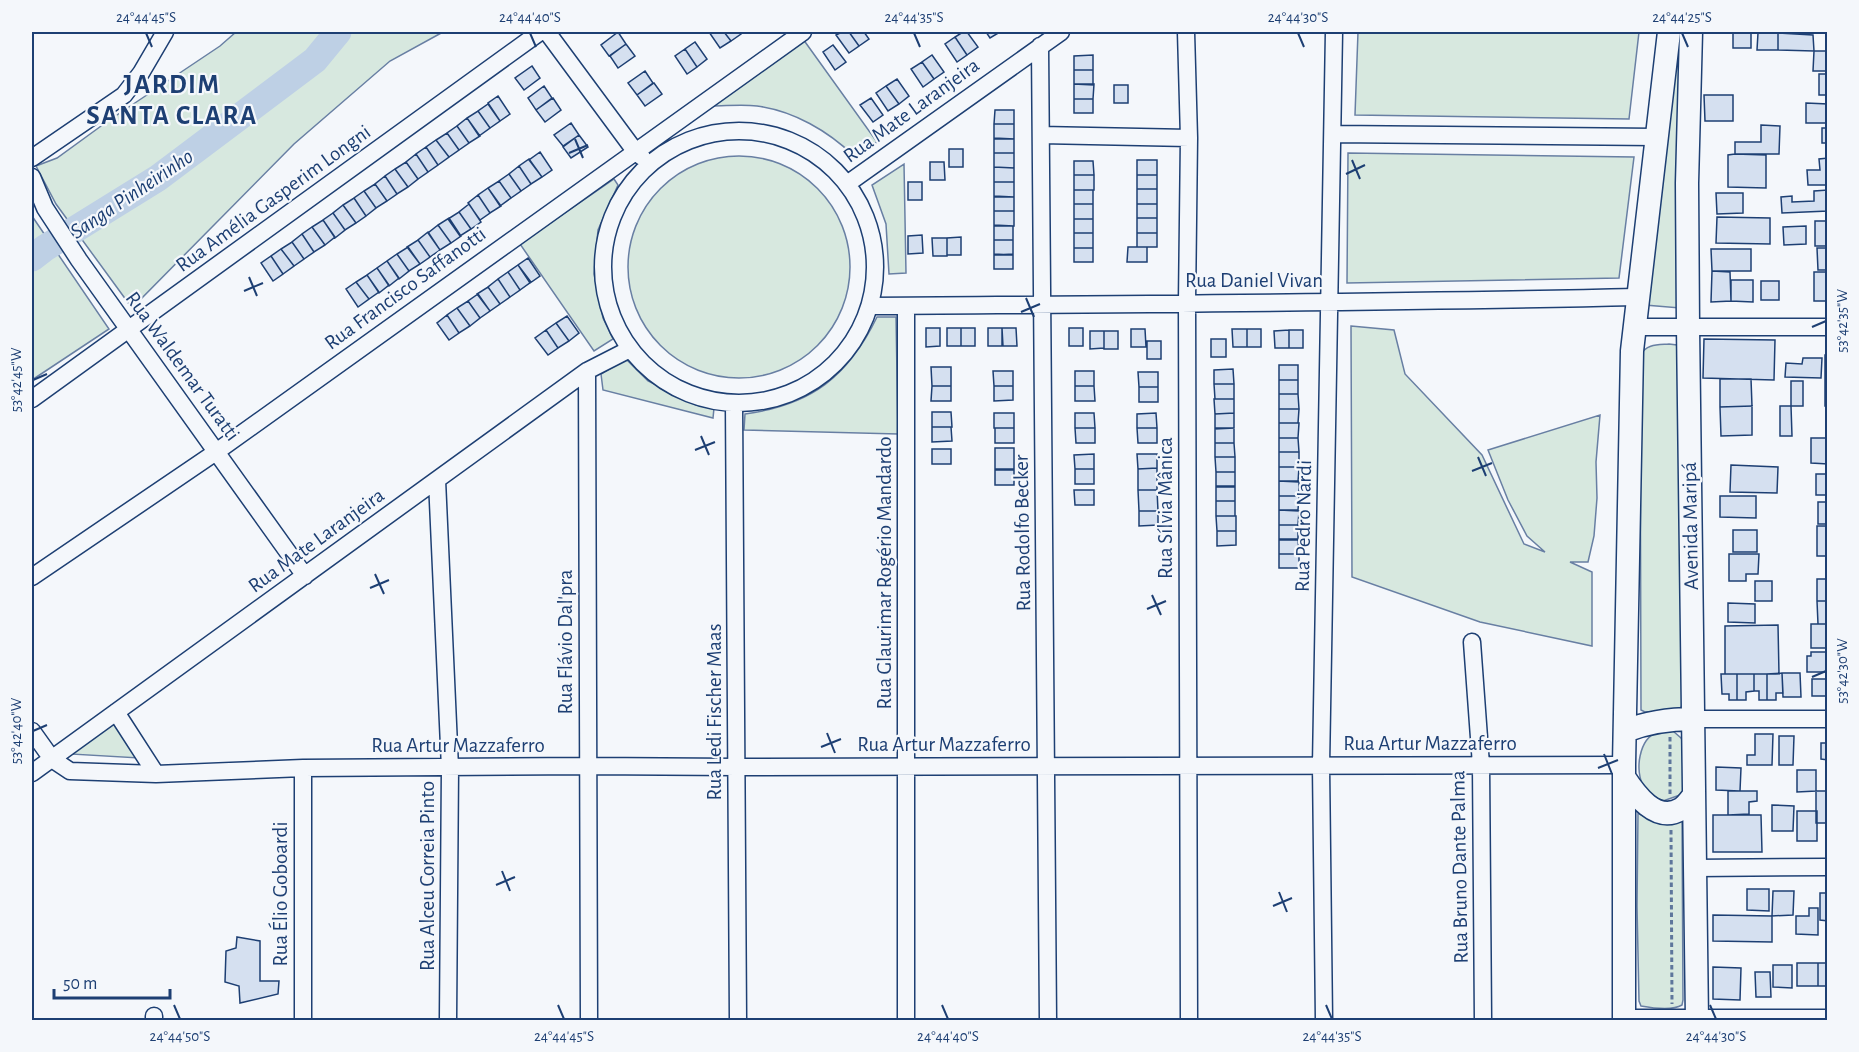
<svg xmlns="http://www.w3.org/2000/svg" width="1859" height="1052" viewBox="0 0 1859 1052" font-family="'Alegreya Sans',sans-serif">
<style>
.green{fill:#d7e8df;stroke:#687fa3;stroke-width:1.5}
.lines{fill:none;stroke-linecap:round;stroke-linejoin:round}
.river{stroke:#bed0e5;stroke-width:27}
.building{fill:#d5e0f0;stroke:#1d3f73;stroke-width:1.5}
.minor-casing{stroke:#1d3f73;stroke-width:19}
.major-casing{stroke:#1d3f73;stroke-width:25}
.path{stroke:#5e769c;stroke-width:3;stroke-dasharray:4.5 3;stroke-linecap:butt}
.minor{stroke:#f4f7fb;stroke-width:16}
.major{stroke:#f4f7fb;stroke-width:22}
.ticks{fill:none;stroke:#1d3f73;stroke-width:2}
.labels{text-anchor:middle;stroke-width:4.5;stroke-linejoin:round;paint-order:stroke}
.street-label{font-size:21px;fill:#1d3f73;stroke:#f4f7fb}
.water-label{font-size:22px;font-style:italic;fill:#1d3f73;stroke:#f4f7fb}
.district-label{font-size:27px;font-weight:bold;letter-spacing:1.5px;fill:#1d3f73;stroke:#f4f7fb}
.neatline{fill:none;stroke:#1d3f73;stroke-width:2}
.ticks-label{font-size:15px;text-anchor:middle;fill:#1d3f73}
</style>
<rect width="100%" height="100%" fill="#f4f7fb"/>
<!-- green -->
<path class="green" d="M236,32H443L390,61L294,144L132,308L56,204L36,166L57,158L108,121L220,46Z
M1358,32H1639L1629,119L1355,115Z
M1677,32H1684L1680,308L1645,305Z
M803,39L877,142L854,156C828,131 794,111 757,106C742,104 726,106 711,106Z
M1348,153L1634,157L1619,278L1347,283Z
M628 267a111 111 0 1 1 222 0a111 111 0 1 1-222 0Z
M904,164L906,273L889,274L886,224L872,185Z
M614,179L618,185L598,230L594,274L603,318L613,339L594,351L520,244Z
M32,216L109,329L32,380Z
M877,317H896L898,434L744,430L745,414C811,405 848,377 877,317Z
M1351,326L1394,330L1405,374L1482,455L1524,544L1545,552L1527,536L1508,500L1488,450L1600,415L1596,462L1597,498L1594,536L1588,562H1570L1592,572V646L1480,622L1352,577Z
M1669,344L1677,345L1681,349L1682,705L1680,709L1675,711L1645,712L1641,710L1640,355C1647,344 1657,345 1669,344Z
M626,359L648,381L696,405L714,408L713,418L603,390L601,374Z
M115,723L139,758L70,754Z
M1673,731L1681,738L1686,748L1685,789L1680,795L1663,801C1655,797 1649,795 1644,787C1634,771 1639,738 1658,732C1662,731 1669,732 1673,731Z
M1638,813L1649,819L1682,815L1683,1000L1682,1005C1672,1011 1652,1008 1641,1006L1639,1001L1637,906Z"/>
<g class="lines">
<!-- river -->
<path class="river" d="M32,258L45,248L158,178L315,60L338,32"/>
</g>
<!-- building -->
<path class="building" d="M618,32L626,44L609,56L601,45Z
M709,32H724L731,41L720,48Z
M724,32H740L741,34L731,41Z
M842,32H849L859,46L849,53L836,35Z
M849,32H864L869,39L859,46Z
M963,32H967L978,47L967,55L955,37Z
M986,32H1000L990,38Z
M1733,32H1751V48H1733Z
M1758,33H1778V50H1757Z
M1778,33L1813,35L1814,51L1778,50Z
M955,37L967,55L957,62L945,44Z
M695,42L707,59L697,67L685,49Z
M626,44L635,56L618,68L610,56Z
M833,45L846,62L835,70L823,52Z
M685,49L697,67L687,74L675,56Z
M1814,51H1828V71H1813Z
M932,55L944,72L934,79L922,62Z
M1093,55V70H1074V56Z
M922,62L934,79L923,87L911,69Z
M532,66L540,78L524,90L515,78Z
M1074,70H1093V85L1074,84Z
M645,71L653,83L637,95L628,83Z
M1819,74H1828V95H1819Z
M897,79L909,96L899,104L886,86Z
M654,83L662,94L645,106L637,95Z
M1074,84H1094L1093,99H1074Z
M1114,85H1128V103H1114Z
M544,86L552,98L536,110L528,98Z
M886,86L899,104L888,111L876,93Z
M1704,95H1733V121H1705Z
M498,96L510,114L500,121L488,103Z
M553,98L561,110L545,122L536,110Z
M871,98L883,115L873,122L860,105Z
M1074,99H1093V113H1074Z
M1806,103L1828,104V123H1806Z
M488,104L500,121L490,128L478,111Z
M995,110H1014V124H994Z
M478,111L490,128L479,136L467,118Z
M467,118L480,136L469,143L457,126Z
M571,123L579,135L563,146L554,135Z
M994,124H1014V139H994Z
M1761,125L1780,126L1779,154H1735V142H1761Z
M457,126L469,143L459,150L447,133Z
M1822,128H1828V143H1822Z
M447,133L459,150L449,157L436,140Z
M579,135L588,147L571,158L563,147Z
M994,138L1014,139V153H994Z
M436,140L449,157L438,165L426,147Z
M426,147L438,165L428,172L416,154Z
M949,149H963V167H949Z
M540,152L552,170L542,177L529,160Z
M994,153H1014V168L994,167Z
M416,154L428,172L418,179L406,162Z
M1735,154L1766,155V188L1728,187V155Z
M1828,158V185H1808L1807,170H1820L1819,159Z
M529,159L542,177L531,184L519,166Z
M1137,160H1157V175H1137Z
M1074,161H1093L1094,175H1074Z
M406,162L418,179L408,187L395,169Z
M930,162H944L945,180H930Z
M519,166L531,184L521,191L509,174Z
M994,167L1014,168V182H994Z
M395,169L408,187L397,194L385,176Z
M509,174L521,191L511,198L499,181Z
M1074,175H1094V190H1074Z
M1137,175H1157V189H1137Z
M385,176L397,194L387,201L375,184Z
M499,181L511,198L500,206L488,188Z
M908,182H922V200H908Z
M994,182H1014V197L994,196Z
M375,184L387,201L376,208L364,191Z
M488,188L501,206L490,213L478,195Z
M1137,189H1157V204H1137Z
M1074,190H1093V204H1074Z
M1828,190V211L1782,213L1781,197L1792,196V202L1814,201V191Z
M364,191L376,208L366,216L354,198Z
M1716,193H1743V213L1717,214Z
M478,195L490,213L480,220L468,203Z
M994,197H1014V211H994Z
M354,198L366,216L356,223L343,205Z
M469,204L481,222L471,229L459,212Z
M1074,204H1093V219H1074Z
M1137,204H1157V218H1137Z
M343,205L356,223L345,230L333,213Z
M994,211H1014V226H994Z
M459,212L471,229L460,236L448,219Z
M333,213L345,230L335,238L323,220Z
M1717,217L1770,218V244L1716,243Z
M449,218L461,236L451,243L438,225Z
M1137,218H1157V233H1137Z
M1074,219H1093V233H1074Z
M323,220L335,237L325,245L312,227Z
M1815,221H1828V246H1815Z
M438,225L451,243L440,250L428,233Z
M994,225L1013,226V240H994Z
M1806,226V244L1784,245L1783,227Z
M312,227L325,245L314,252L302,234Z
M428,232L440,250L430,257L418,240Z
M1074,233H1093V248H1074Z
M1137,233H1157V247H1137Z
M302,234L314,252L304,259L292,242Z
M922,235L923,253L908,254V236Z
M961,237V255H947V238Z
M932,238H947V256H933Z
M418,240L430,257L420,264L407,247Z
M994,240H1013V255L994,254Z
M292,242L304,259L294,266L281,249Z
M408,247L420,264L409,271L397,254Z
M1128,247H1147V262H1127Z
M1074,248H1093V262H1074Z
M1817,248H1828V270H1818Z
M281,249L294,266L283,274L271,256Z
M1711,249H1751V271H1712Z
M397,254L409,271L399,279L387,261Z
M1013,254V269H994V255Z
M271,256L283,274L273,281L261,263Z
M528,258L540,276L530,283L518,265Z
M387,261L399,278L389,286L377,268Z
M518,265L531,282L520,290L508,272Z
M377,268L389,285L379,293L367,275Z
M1712,271L1730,272L1731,301L1711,302Z
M508,272L520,290L510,297L498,279Z
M1814,272H1828V301H1814Z
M367,275L379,292L369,299L356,282Z
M498,279L510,297L500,304L488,287Z
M1731,280H1753V302L1731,301Z
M1761,281H1779V300H1761Z
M356,282L369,299L358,307L346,289Z
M488,287L500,304L490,311L477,294Z
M478,294L490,311L480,318L468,301Z
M468,301L480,318L470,326L457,308Z
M457,308L470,326L459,333L447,315Z
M447,315L459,333L449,340L437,323Z
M567,316L579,333L569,341L556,323Z
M556,323L569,341L558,348L546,330Z
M926,328H940V346L926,347Z
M947,328H961V346H947Z
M961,328H975V346H961Z
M988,328H1002L1003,346H988Z
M1002,328H1016L1017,346H1002Z
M1069,328H1083V346H1069Z
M1131,329H1145L1146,347H1131Z
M1232,329H1247V347H1233Z
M1247,329H1261V347H1247Z
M546,330L558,348L548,355L535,338Z
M1289,330V348H1275L1274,331Z
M1289,330H1303V348H1289Z
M1090,331H1104V348L1090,349Z
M1104,331H1118V349H1104Z
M1211,339H1226V357H1211Z
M1704,339L1775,340L1774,380L1703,378Z
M1147,341H1161V359H1147Z
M1825,355H1828V379L1825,378Z
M1803,358H1822L1821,378L1785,377L1786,363L1802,364Z
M1279,365H1298V380H1279Z
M931,367H951V386H932Z
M1233,369L1234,384H1214V370Z
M993,371H1013V386H994Z
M1075,371H1094V386H1075Z
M1138,372H1158V387H1139Z
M1825,378L1828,379V406H1825Z
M1720,379H1751L1752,406L1720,407Z
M1279,380H1298V394H1279Z
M1791,381H1803V406H1791Z
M1214,384H1234V399H1215Z
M932,386H951V401H931Z
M994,386H1013V400L994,401Z
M1075,386H1094L1095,401H1075Z
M1139,387H1158V402H1139Z
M1279,394H1298L1299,409H1279Z
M1214,399H1234V413L1215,414Z
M1752,406V435L1721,436L1720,407Z
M1780,406H1791L1792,436H1780Z
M1279,409H1299L1298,423H1279Z
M932,412H951L952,427H932Z
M994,413H1014V428H994Z
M1075,413H1094L1095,428H1075Z
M1156,413L1157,428H1137V414Z
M1234,413V428L1215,429V414Z
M1279,423H1299L1298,438H1279Z
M932,427H951L952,441L932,442Z
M995,428H1014V443H995Z
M1075,428H1095V443H1076Z
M1137,428H1157V443H1138Z
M1215,428H1234V443H1215Z
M1279,438H1298L1299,452H1279Z
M1811,438H1828V464L1811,463Z
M1215,443H1234L1235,457H1215Z
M995,448H1014V469H995Z
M932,449H951V464H932Z
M1279,452H1299V467H1279Z
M1094,454V469H1075L1074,455Z
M1137,454H1157V468L1138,469Z
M1215,457H1235V472H1216Z
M1731,465L1778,467L1777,493L1730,492Z
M1279,467H1299L1298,482L1279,481Z
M1157,468V490H1138V469Z
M1075,469H1094V484H1075Z
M995,470H1014V485H995Z
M1216,472H1235V487H1216Z
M1816,474H1828V495H1816Z
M1279,481H1299V496H1279Z
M1216,486H1235V501H1216Z
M1074,490H1094V505H1075Z
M1138,490H1157L1158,511H1139Z
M1279,496H1299L1298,510H1279Z
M1720,496H1756V518L1720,517Z
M1216,501H1235V516H1216Z
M1818,502H1828V524H1818Z
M1279,510L1299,511L1298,525H1279Z
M1139,511H1158V525L1139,526Z
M1216,516H1236V531H1217Z
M1279,525H1298V540H1279Z
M1817,526H1828V556H1817Z
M1733,530H1757V552H1733Z
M1217,531H1236V545L1217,546Z
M1279,539H1298L1299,554H1279Z
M1279,554H1299V568H1279Z
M1729,554H1759L1758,574H1746V581H1729Z
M1817,579H1828V601H1817Z
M1755,581H1772V601H1755Z
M1817,601H1828V624H1818Z
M1728,603L1755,604V623L1728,622Z
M1811,624H1828V648H1811Z
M1778,625L1779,674H1725V626Z
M1811,652H1828V672H1807V656H1811Z
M1782,673H1800L1801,697H1783Z
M1782,673L1783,693H1776V700H1767V674Z
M1721,674H1737V700H1729V694H1722Z
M1737,674H1754V691L1746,692V700H1737Z
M1754,674H1767V700H1759V691H1754Z
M1812,679H1828V696H1812Z
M1755,734H1773L1772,765H1747V755H1755Z
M1779,736H1794L1793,765H1779Z
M1821,743H1828V760L1821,759Z
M1716,767L1741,768L1740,791L1716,790Z
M1797,770H1816V791L1797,792Z
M1728,791H1757V801L1749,802V814L1728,815Z
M1816,791H1828V823H1816Z
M1772,805L1794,806L1793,831H1772Z
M1797,811H1817V841H1797Z
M1713,815H1761L1762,852H1713Z
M1747,889H1769V911L1747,910Z
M1773,891H1794L1793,915L1772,916Z
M1820,893H1828V921L1820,920Z
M1809,908H1818V935L1796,934V916H1809Z
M1713,915L1772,916V942L1713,941Z
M237,937L260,941V981H279L278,994L240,1003L239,986L225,982L226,951L236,948Z
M1797,963H1818V986H1797Z
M1818,963H1828V986H1818Z
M1773,965H1792V988L1773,987Z
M1713,967L1741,968L1740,1000L1713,999Z
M1755,972H1770L1771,997H1756Z"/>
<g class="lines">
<defs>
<path id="minor" d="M547,32L635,151L642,157
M1186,32L1189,138L1187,302L1189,1020
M1040,46L1048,1020
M603 267a136 136 0 1 1 272 0a136 136 0 1 1-272 0Z
M1333,134L1656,137
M1041,135L1189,138
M32,158L124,95L141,73L165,32
M32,177L45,208L79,260L305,576
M847,184L1061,32
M870,306C1126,304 1381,303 1637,297
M1633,327H1828
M587,371L589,1020
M32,399L540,32
M734,404L738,1020
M437,480L450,768L448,1020
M32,577L216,452L803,32
M1472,642L1481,765L1483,1020
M116,712L156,774
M1693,719H1828
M32,731L52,759L70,771L156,774L303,768L588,766L737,767L1624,765
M32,773L587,371L630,349
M1694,868L1828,867
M154,1016V1020
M1624,1018H1828
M303,1020V768
M906,1020V306
M1324,1020L1321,766L1334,32"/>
<path id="major" d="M1691,32L1687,183L1688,327L1697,1020
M1625,731C1648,722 1668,719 1693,719
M1624,777C1635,794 1656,824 1681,809C1686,806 1690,800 1694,795
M1624,1020V765L1632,351L1669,32"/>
</defs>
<!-- minor casing -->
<use href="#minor" class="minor-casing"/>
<!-- major casing -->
<use href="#major" class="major-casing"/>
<!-- path -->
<path class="path" d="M1670,737V794
M1671,830L1672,1004"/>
<!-- minor -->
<use href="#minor" class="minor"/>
<!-- major -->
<use href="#major" class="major"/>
</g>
<!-- ticks -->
<path class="ticks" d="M146,33L152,47M530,33L536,47M914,33L920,47M1298,33L1304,47M1682,33L1688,47M575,139L583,158M569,153L588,145M1352,160L1360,179M1346,174L1365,165M249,277L257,296M244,291L263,283M1026,298L1034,317M1021,312L1040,304M1812,327L1826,321M33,380L47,374M701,436L709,455M695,450L715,442M1478,457L1486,476M1472,471L1492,463M375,574L384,594M370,588L389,580M1152,595L1161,615M1147,609L1166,601M1812,677L1826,671M33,731L47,725M827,733L835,753M821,747L841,739M1604,754L1612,774M1598,768L1618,760M502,871L510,891M496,885L515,877M1279,892L1287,912M1273,906L1292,898M174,1005L180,1019M558,1005L564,1019M942,1005L948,1019M1326,1005L1332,1019M1710,1005L1716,1019"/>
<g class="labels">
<!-- street labels -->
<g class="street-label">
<text transform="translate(911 110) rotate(-36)" y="7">Rua Mate Laranjeira</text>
<text transform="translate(273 198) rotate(-36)" y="7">Rua Amélia Gasperim Longni</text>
<text x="1254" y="287">Rua Daniel Vivan</text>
<text transform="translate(405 288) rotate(-36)" y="7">Rua Francisco Saffanotti</text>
<text transform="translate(183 366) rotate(54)" y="7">Rua Waldemar Turatti</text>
<text transform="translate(1165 508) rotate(-90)" y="7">Rua Sílvia Mânica</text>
<text transform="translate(1303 526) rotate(-89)" y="7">Rua Pedro Nardi</text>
<text transform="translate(1690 526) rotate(-91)" y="7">Avenida Maripá</text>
<text transform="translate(1022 533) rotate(-91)" y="7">Rua Rodolfo Becker</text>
<text transform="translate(316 540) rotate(-36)" y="7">Rua Mate Laranjeira</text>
<text transform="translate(884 573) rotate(-90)" y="7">Rua Glaurimar Rogério Mandardo</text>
<text transform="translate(565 642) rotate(-90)" y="7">Rua Flávio Dal'pra</text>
<text transform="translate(714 712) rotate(-90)" y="7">Rua Ledi Fischer Maas</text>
<text x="1430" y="750">Rua Artur Mazzaferro</text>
<text x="944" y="751">Rua Artur Mazzaferro</text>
<text x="458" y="752">Rua Artur Mazzaferro</text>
<text transform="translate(1459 867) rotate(-91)" y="7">Rua Bruno Dante Palma</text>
<text transform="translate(427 876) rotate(-90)" y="7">Rua Alceu Correia Pinto</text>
<text transform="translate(280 894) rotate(-90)" y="7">Rua Élio Goboardi</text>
</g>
<!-- water labels -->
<g class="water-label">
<text transform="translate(131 193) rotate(-34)" y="8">Sanga Pinheirinho</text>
</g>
<!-- district labels -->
<g class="district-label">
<text x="172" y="93">JARDIM<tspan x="172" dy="31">SANTA CLARA</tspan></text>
</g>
</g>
<!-- border -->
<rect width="1859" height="1052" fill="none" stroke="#f4f7fb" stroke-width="66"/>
<!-- scale -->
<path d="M54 989v9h116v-9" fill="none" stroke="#1d3f73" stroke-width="3"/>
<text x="63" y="989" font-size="18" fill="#1d3f73" stroke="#f4f7fb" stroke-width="4.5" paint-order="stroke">50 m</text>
<rect x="33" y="33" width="1793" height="986" class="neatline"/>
<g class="ticks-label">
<text x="146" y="22">24°44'45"S</text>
<text x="530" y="22">24°44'40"S</text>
<text x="914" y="22">24°44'35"S</text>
<text x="1298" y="22">24°44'30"S</text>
<text x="1682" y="22">24°44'25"S</text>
<text transform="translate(1842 321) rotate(-90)" y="5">53°42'35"W</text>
<text transform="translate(16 380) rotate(-90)" y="5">53°42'45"W</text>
<text transform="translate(1842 671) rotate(-90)" y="5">53°42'30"W</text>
<text transform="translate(16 731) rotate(-90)" y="5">53°42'40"W</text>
<text x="180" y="1041">24°44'50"S</text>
<text x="564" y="1041">24°44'45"S</text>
<text x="948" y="1041">24°44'40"S</text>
<text x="1332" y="1041">24°44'35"S</text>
<text x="1716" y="1041">24°44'30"S</text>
</g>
</svg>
